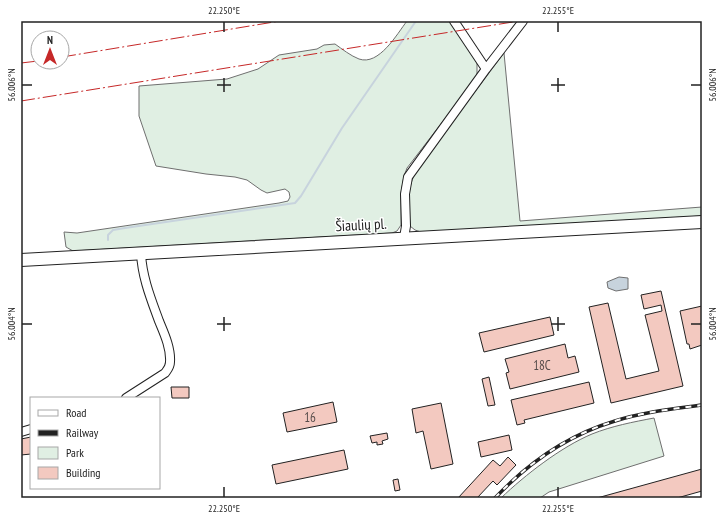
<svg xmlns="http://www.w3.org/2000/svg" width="723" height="519" viewBox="0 0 723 519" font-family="'PT Sans Narrow',sans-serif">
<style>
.green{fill:#e0efe3;stroke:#6f6f6f}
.water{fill:#c7d3dd;stroke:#6f6f6f}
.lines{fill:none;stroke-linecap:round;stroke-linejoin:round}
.stream{stroke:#c7d3dd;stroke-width:2}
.building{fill:#f3c9c0;stroke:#222}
.minor-casing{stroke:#222;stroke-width:10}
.highway-casing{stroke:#222;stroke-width:14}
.minor{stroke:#fff;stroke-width:8}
.highway{stroke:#fff;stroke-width:12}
.rail-casing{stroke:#222;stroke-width:3.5}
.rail{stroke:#fff;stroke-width:2;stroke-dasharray:6;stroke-linecap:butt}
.power{stroke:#c62828;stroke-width:1;stroke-dasharray:14 3 2 3;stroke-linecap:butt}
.ticks{fill:none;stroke:#222;stroke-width:1.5}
.labels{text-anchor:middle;stroke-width:3;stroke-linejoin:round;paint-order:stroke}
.number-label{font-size:13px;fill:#564c4a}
.street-label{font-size:15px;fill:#222;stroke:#fff}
.neatline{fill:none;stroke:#222;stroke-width:1.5}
.ticks-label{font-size:10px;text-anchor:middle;fill:#222}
</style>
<rect width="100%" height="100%" fill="#fff"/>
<!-- green -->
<path class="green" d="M407,21H451L477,63V77L407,168L404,176L401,193V225L397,231L392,233L73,251L66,247L64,232L77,233L279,203L288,201L290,197L289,192L285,189L267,193L261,190L247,180L235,177L206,174L156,166L139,116V86L227,79L258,69L279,55L317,49L324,45L335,44C342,49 351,56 359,59C379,66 397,34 407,21Z
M504,53L520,221L702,207V216L421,232L415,230L410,226C408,203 406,187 419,166Z
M654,418L664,456L549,492L540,498H501C525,475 561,447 592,434C612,426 633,422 654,418Z"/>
<!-- water -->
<path class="water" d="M619,277L628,278V289L616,291L608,288L607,282Z"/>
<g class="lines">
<!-- stream -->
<path class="stream" d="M108,240V235L113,230L125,228L295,203L301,196L342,128L416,21"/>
</g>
<!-- building -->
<path class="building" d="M661,291L683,386L611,403L589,307L608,303L626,379L659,371L645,315L662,311L661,305L644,309L641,295Z
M702,306V345L690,349L689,344H687L680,311Z
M550,317L554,335L484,352L479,333Z
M565,344L568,358L575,356L579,372L510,389L506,373L509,372L505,359Z
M489,377L495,405L488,406L482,379Z
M589,382L594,403L524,420L525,423L517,425L511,400Z
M171,387H189V398H172Z
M333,402L337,422L287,432L283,413Z
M441,403L453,464L431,469L423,431L416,433L412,409Z
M387,433L388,439L382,441L383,444L377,445V442L372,443L370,436Z
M509,435L512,450L481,457L478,442Z
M31,437V454L21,455V439Z
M344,450L348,469L276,484L272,465Z
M508,457L516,465L497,485L493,481L477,498H458L493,460L500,466Z
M702,469V491L677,498H597Z
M398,479L400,490L395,491L393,480Z"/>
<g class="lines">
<defs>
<path id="minor" d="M454,21L486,69
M404,238L406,226L405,194L408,177L486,69L523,21
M126,398L165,373C168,369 170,367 170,362C171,348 164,333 159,321C151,299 142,277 141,253
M21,432L31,429"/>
<path id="highway" d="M21,260L702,222"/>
</defs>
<!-- minor casing -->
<use href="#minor" class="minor-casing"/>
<!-- highway casing -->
<use href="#highway" class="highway-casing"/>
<!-- minor -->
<use href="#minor" class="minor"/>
<!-- highway -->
<use href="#highway" class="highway"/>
<defs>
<path id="rail" d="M495,498C528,463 568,435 615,421C643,412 673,409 702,405"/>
</defs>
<!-- rail casing -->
<use href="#rail" class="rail-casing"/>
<!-- rail -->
<use href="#rail" class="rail"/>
<!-- power -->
<path class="power" d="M62,57L280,21
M21,63L38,61
M21,101L519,21"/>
</g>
<!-- ticks -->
<path class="ticks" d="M224,22V32M558,22V32M224,78V92M558,78V92M22,85H32M217,85H231M551,85H565M691,85H701M224,317V331M558,317V331M22,324H32M217,324H231M551,324H565M691,324H701M224,487V497M558,487V497"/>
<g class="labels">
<!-- number labels -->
<g class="number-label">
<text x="542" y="370">18C</text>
<text x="310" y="422">16</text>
</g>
<!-- street labels -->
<g class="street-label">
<text transform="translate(361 225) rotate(-3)" y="5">Šiaulių pl.</text>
</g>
</g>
<!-- border -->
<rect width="723" height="519" fill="none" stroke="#ffffff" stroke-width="44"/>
<!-- legend -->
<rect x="30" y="397" width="130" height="92" fill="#ffffff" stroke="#a7a7a7"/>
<rect x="38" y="410" width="20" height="6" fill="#ffffff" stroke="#a7a7a7"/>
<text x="66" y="417" font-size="12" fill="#222222">Road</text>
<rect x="38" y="430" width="20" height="6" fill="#222222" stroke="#a7a7a7"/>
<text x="66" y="437" font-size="12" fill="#222222">Railway</text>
<rect x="38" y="447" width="20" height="12" fill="#e0efe3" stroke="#a7a7a7"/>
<text x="66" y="457" font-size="12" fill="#222222">Park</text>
<rect x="38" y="467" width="20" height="12" fill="#f3c9c0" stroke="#a7a7a7"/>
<text x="66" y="477" font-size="12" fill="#222222">Building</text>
<!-- north arrow -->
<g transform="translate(50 50)"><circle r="19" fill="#ffffff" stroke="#a7a7a7"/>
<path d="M0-3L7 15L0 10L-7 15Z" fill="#c62828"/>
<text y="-6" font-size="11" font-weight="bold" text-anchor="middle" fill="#222222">N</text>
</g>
<rect x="22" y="22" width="679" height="475" class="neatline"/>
<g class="ticks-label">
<text x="224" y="14">22.250°E</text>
<text x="558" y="14">22.255°E</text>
<text transform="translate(11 85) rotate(-90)" y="4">56.006°N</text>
<text transform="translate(712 85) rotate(-90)" y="4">56.006°N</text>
<text transform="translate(11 324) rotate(-90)" y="4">56.004°N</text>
<text transform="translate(712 324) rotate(-90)" y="4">56.004°N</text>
<text x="224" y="512">22.250°E</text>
<text x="558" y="512">22.255°E</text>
</g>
</svg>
